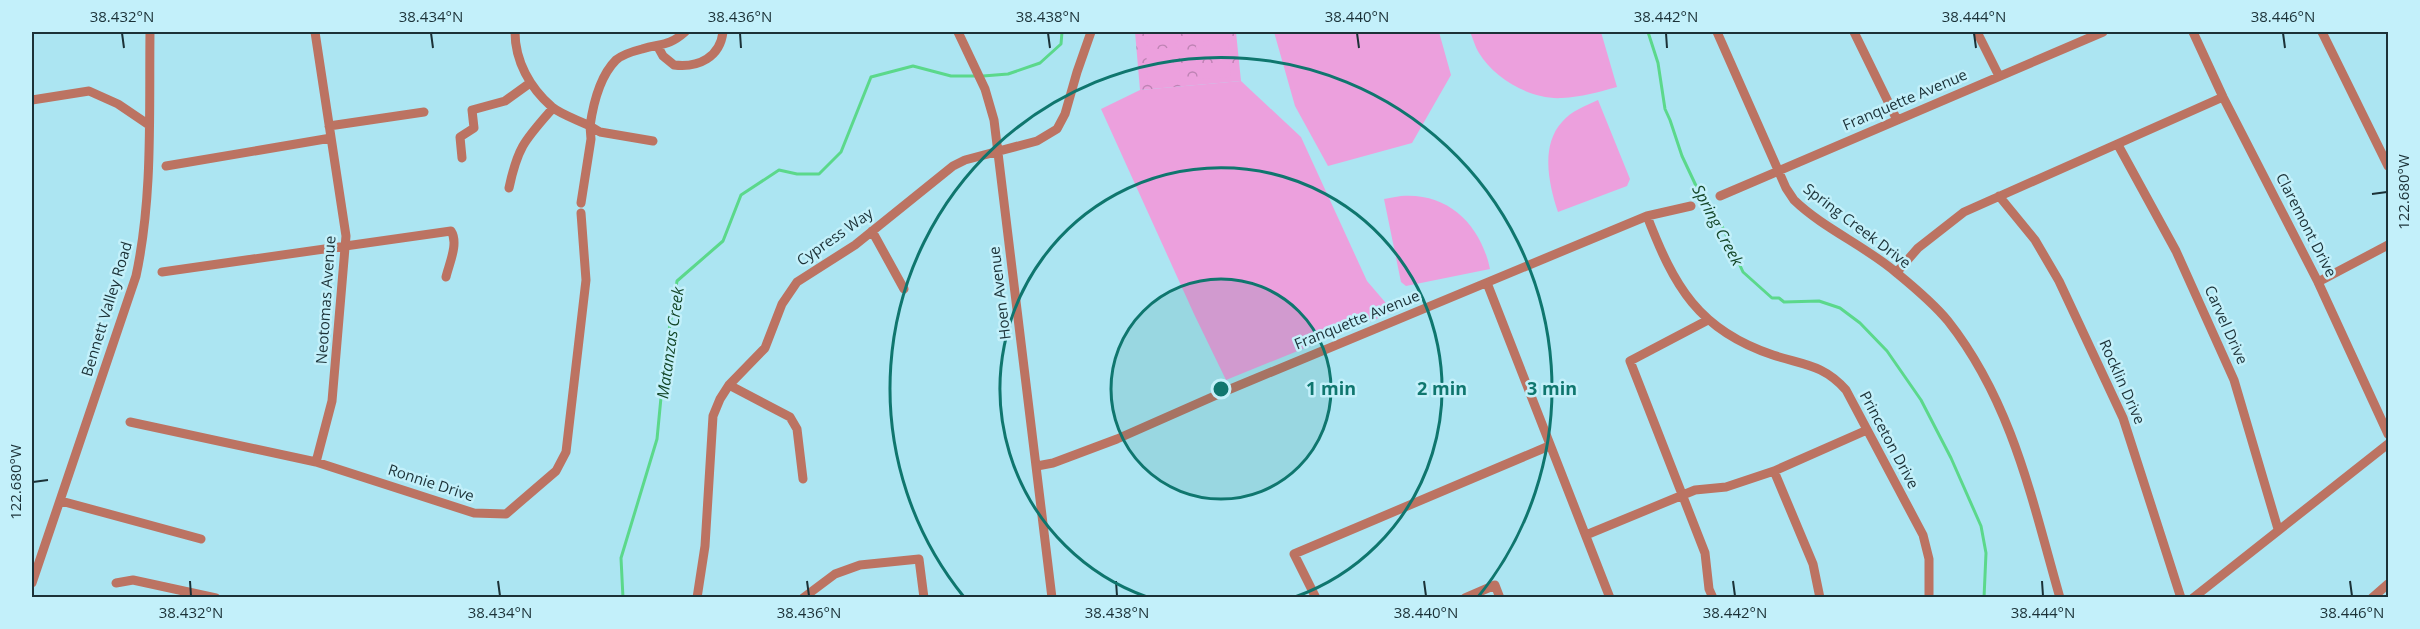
<svg xmlns="http://www.w3.org/2000/svg" width="2420" height="629" viewBox="0 0 2420 629" font-family="'Open Sans',sans-serif">
<style>
.park{fill:url(#park-crowns)}
.garden{fill:#eca0dd}
.lines{fill:none;stroke-linecap:round;stroke-linejoin:round}
.stream{stroke:#5bd88b;stroke-width:3}
.minor{stroke:#bc7362;stroke-width:9}
.ticks{fill:none;stroke:#1b3137;stroke-width:2}
.ring{fill:none;stroke:#0f766e;stroke-width:3}
.labels{text-anchor:middle;stroke-width:5;stroke-linejoin:round;paint-order:stroke}
.street-label{font-size:15px;fill:#1b3137;stroke:#c3f0fa}
.water-label{font-size:16px;font-style:italic;fill:#134628;stroke:#c3f0fa}
.centre{fill:#0f766e;stroke:#c3f0fa;stroke-width:3}
.ring-label{font-size:18px;text-anchor:middle;font-weight:bold;fill:#0f766e;stroke:#c3f0fa;stroke-width:5;stroke-linejoin:round;paint-order:stroke}
.neatline{fill:none;stroke:#1b3137;stroke-width:2}
.ticks-label{font-size:15px;text-anchor:middle;fill:#1b3137}
</style>
<defs>
<pattern id="park-crowns" width="20" height="18" patternUnits="userSpaceOnUse" patternTransform="scale(1.5)"><rect width="20" height="18" fill="#eca0dd"/><path d="M2 6a3 3 0 1 1 6 0M12 15a3 3 0 1 1 6 0" fill="none" stroke="#be83b4"/></pattern>
</defs>
<rect width="100%" height="100%" fill="#ace5f2"/>
<!-- park -->
<path class="park" d="M1135,32H1236L1241,81L1140,90Z"/>
<!-- garden -->
<path class="garden" d="M1144,32H1177L1178,43L1145,46Z
M1194,32H1227L1228,39L1195,42Z
M1274,32H1439L1451,75L1412,143L1328,166L1295,106Z
M1470,32H1601L1617,87C1599,92 1581,97 1562,98C1531,100 1495,79 1479,53C1475,47 1473,38 1470,32Z
M1228,43L1229,58L1197,60L1196,46Z
M1178,47L1179,62L1147,65L1146,50Z
M1229,62L1231,77L1198,79L1197,65Z
M1179,66L1181,81L1148,84L1147,69Z
M1241,81L1301,137L1367,281L1385,302L1391,313L1226,380L1194,314L1101,109L1140,90Z
M1598,100L1630,179L1627,186L1558,212C1549,185 1540,146 1562,122C1571,111 1585,106 1598,100Z
M1401,196C1448,192 1481,225 1490,269L1406,286L1401,282L1384,199Z"/>
<g class="lines">
<!-- stream -->
<path class="stream" d="M1648,32L1658,63L1665,109L1670,120L1682,156L1698,190L1721,224L1743,272L1772,298H1779L1784,302L1819,301L1840,308L1860,323L1887,351L1921,400L1951,458L1981,526L1986,553L1984,598
M983,76L1008,74L1040,63L1061,44L1062,32
M623,598L621,558L657,439L665,356L677,281L723,241L741,195L779,170L797,174H819L841,152L871,77L913,66L951,76H976"/>
<!-- minor -->
<path class="minor" d="M315,32L346,236L332,401L316,462
M515,32C515,61 530,88 552,107C562,115 578,120 590,126L591,139L581,203
M958,32L985,89L994,120L1052,598
M1717,32L1786,188L1794,200C1824,229 1866,246 1898,274C1915,288 1934,304 1948,321C2012,402 2032,500 2060,598
M1854,32L1897,120
M1977,32L1999,76
M2193,32L2223,97L2318,282L2388,434
M2322,32L2388,166
M658,47L663,56L674,65C699,68 720,57 723,32
M32,100L89,91L118,104L149,125
M329,126L424,112
M653,141L600,132L590,126C593,105 600,76 616,60C623,54 634,51 642,49C661,43 668,47 685,32
M2118,145L2176,251L2234,380L2278,529
M462,158L460,137L474,128L472,110L505,101L530,83
M166,166L331,138
M509,188C518,146 525,140 553,108
M1720,196L2103,32
M1999,196L2035,240L2059,281L2123,418L2181,598
M1647,216C1674,286 1698,330 1773,355C1803,365 1823,364 1846,390L1923,535L1929,559V598
M872,231L904,289
M162,272L451,231C459,243 449,264 446,277
M1897,272L1918,248L1964,212L2223,97
M2318,282L2388,245
M1487,283L1610,598
M1708,320L1630,361L1705,553L1709,589L1713,598
M729,385L790,417L797,429L803,479
M130,422L316,462L474,513L506,514L556,471L566,452L586,280L581,213
M1037,466L1053,463L1117,439L1228,390L1647,216L1691,206
M1774,471L1813,564L1820,598
M61,501L201,539
M1586,535L1695,490L1726,487L1774,471L1867,430
M32,583L136,276C153,197 149,113 150,32
M116,583L133,580L216,598
M697,598L705,546L713,416L720,399L729,385L765,348L782,304L797,282L855,245L953,166L965,160L1037,141L1057,129L1065,114L1077,72L1091,32
M803,598L835,574L860,565L919,559L924,598
M1316,598L1294,554L1549,446
M1465,598L1495,585L1500,598
M2193,598L2388,444
M2372,598L2388,584"/>
</g>
<!-- ticks -->
<path class="ticks" d="M122,33L124,48M431,33L433,48M740,33L741,48M1048,33L1050,48M1357,33L1359,48M1666,33L1667,48M1974,33L1976,48M2283,33L2285,48M2372,194L2387,192M33,482L48,480M190,581L191,596M498,581L500,596M807,581L809,596M1116,581L1117,596M1424,581L1426,596M1733,581L1735,596M2042,581L2043,596M2350,581L2352,596"/>
<!-- distance rings -->
<circle cx="1221" cy="389" r="110" fill="#0f766e" fill-opacity=".12"/>
<g class="ring">
<circle cx="1221" cy="389" r="110"/>
<path d="M1147 597A221 221 0 1 1 1295 597"/>
<path d="M964 597A331 331 0 1 1 1478 597"/>
</g>
<g class="labels">
<!-- street labels -->
<g class="street-label">
<text transform="translate(1905 100) rotate(-23)" y="5">Franquette Avenue</text>
<text transform="translate(2306 225) rotate(63)" y="5">Claremont Drive</text>
<text transform="translate(1857 226) rotate(37)" y="5">Spring Creek Drive</text>
<text transform="translate(835 237) rotate(-35)" y="5">Cypress Way</text>
<text transform="translate(1000 293) rotate(-97)" y="5">Hoen Avenue</text>
<text transform="translate(326 300) rotate(-86)" y="5">Neotomas Avenue</text>
<text transform="translate(107 309) rotate(-73)" y="5">Bennett Valley Road</text>
<text transform="translate(1357 320) rotate(-22)" y="5">Franquette Avenue</text>
<text transform="translate(2226 325) rotate(66)" y="5">Carvel Drive</text>
<text transform="translate(2122 382) rotate(66)" y="5">Rocklin Drive</text>
<text transform="translate(1889 440) rotate(62)" y="5">Princeton Drive</text>
<text transform="translate(431 483) rotate(18)" y="5">Ronnie Drive</text>
</g>
<!-- water labels -->
<g class="water-label">
<text transform="translate(1718 225) rotate(62)" y="6">Spring Creek</text>
<text transform="translate(670 343) rotate(-82)" y="6">Matanzas Creek</text>
</g>
</g>
<circle cx="1221" cy="389" r="9" class="centre"/>
<g class="ring-label">
<text x="1331" y="395">1 min</text>
<text x="1442" y="395">2 min</text>
<text x="1552" y="395">3 min</text>
</g>
<!-- border -->
<rect width="2420" height="629" fill="none" stroke="#c3f0fa" stroke-width="66"/>
<rect x="33" y="33" width="2354" height="563" class="neatline"/>
<g class="ticks-label">
<text x="122" y="22">38.432°N</text>
<text x="431" y="22">38.434°N</text>
<text x="740" y="22">38.436°N</text>
<text x="1048" y="22">38.438°N</text>
<text x="1357" y="22">38.440°N</text>
<text x="1666" y="22">38.442°N</text>
<text x="1974" y="22">38.444°N</text>
<text x="2283" y="22">38.446°N</text>
<text transform="translate(2404 192) rotate(-90)" y="5">122.680°W</text>
<text transform="translate(16 482) rotate(-90)" y="5">122.680°W</text>
<text x="191" y="618">38.432°N</text>
<text x="500" y="618">38.434°N</text>
<text x="809" y="618">38.436°N</text>
<text x="1117" y="618">38.438°N</text>
<text x="1426" y="618">38.440°N</text>
<text x="1735" y="618">38.442°N</text>
<text x="2043" y="618">38.444°N</text>
<text x="2352" y="618">38.446°N</text>
</g>
</svg>
